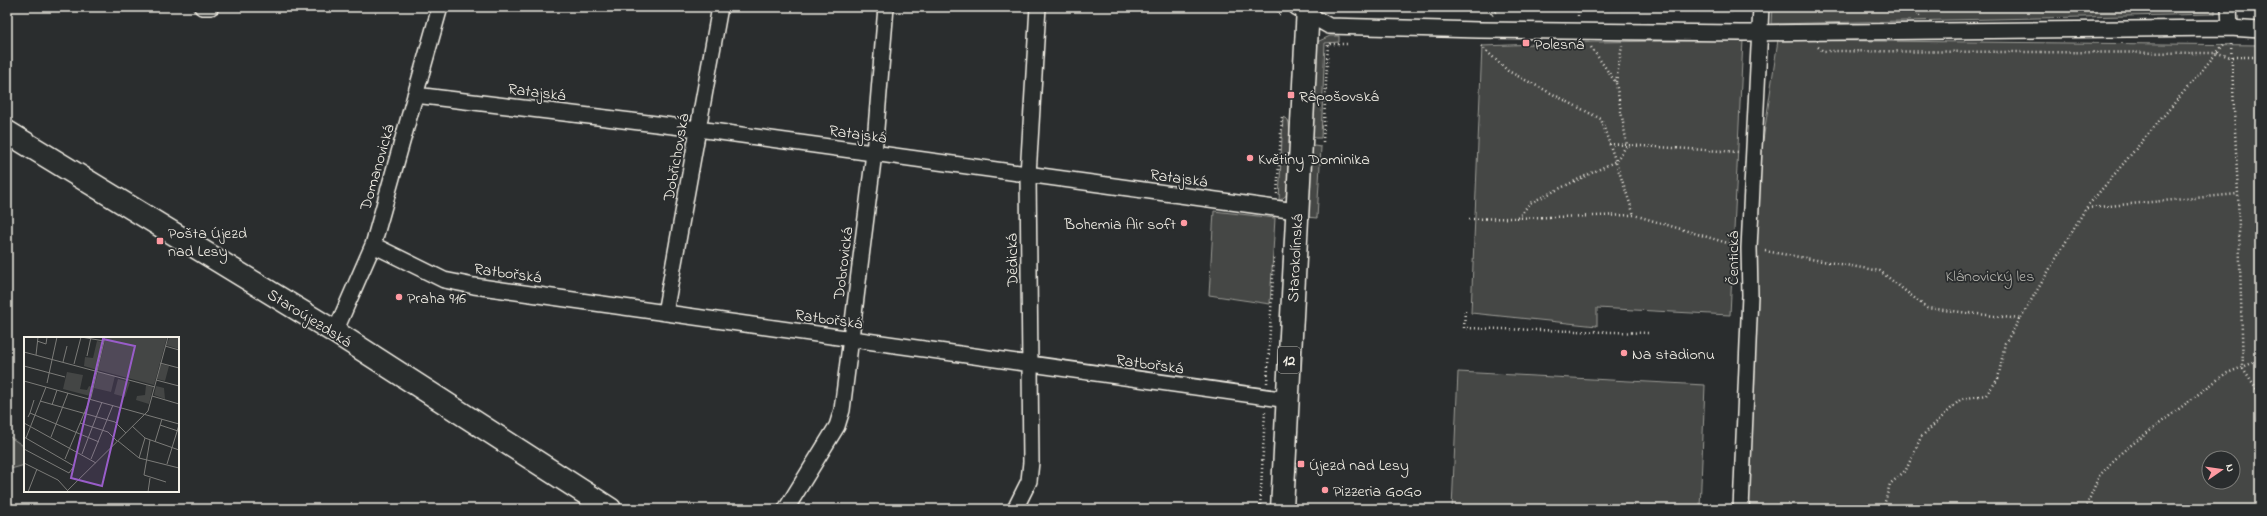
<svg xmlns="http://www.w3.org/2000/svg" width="2267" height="516" viewBox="0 0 2267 516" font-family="'Indie Flower',sans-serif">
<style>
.built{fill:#373a3a}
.green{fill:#444645;stroke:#9c9c96;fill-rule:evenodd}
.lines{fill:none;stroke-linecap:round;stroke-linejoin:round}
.street-casing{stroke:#f4f1e8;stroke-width:18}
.secondary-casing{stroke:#f4f1e8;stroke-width:25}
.primary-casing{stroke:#f4f1e8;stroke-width:25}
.path{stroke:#f4f1e8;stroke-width:2.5;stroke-dasharray:1 3;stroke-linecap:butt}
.street{stroke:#2a2d2e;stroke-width:15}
.secondary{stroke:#2a2d2e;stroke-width:22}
.primary{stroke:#2a2d2e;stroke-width:22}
.poi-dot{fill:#ff9aa2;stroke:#2a2d2e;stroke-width:1.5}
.labels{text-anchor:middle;stroke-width:3.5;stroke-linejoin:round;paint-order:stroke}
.shield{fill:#2a2d2e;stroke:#b7b6b0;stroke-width:1}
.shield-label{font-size:15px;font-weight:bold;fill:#f4f1e8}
.poi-label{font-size:16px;fill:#f4f1e8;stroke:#2a2d2e;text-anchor:start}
.street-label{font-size:16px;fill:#f4f1e8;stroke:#2a2d2e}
.park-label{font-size:16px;fill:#b6b5af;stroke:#2a2d2e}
.inset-road{fill:none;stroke:#7b7b78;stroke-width:1}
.view{fill:#995dc9;fill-opacity:0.15;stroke:#995dc9;stroke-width:2}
.inset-edge{fill:none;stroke:#f4f1e8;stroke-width:2}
</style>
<rect width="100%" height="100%" fill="#2a2d2e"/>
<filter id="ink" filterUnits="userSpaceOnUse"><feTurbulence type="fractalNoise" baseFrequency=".025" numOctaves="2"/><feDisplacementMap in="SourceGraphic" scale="8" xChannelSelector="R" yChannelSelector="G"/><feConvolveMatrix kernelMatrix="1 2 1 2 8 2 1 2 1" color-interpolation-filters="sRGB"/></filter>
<g filter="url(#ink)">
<!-- built -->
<path class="built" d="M1344,7H1740L1732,14Z"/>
<!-- green -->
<path class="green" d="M1344,7H1490V9Z
M1772,7H2215V14L1771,24Z
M1330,36H1339V42L1325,43L1321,138H1315L1310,134L1317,42Z
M1743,40L1730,315L1597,308V326L1471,313L1482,46L1594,42Z
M1778,40L2260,45V509H1747L1760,161ZM2209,458H2233V482H2209Z
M1283,117L1288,120L1289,123L1291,144L1288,194L1279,201Z
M1314,146L1321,147L1317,218L1306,217L1309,149Z
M1214,211L1275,218L1270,304L1209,295Z
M1458,372L1705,385L1700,509H1452Z
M7,435L25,447V465L7,470Z"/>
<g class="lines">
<defs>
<path id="street" d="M202,7H211
M1296,7L1329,26L1479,30L1740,33L2230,28L2260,30
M2229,7L2230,28
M415,95L698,129L1296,211
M373,245L444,280L474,286L1288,400
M665,313L720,7
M335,332L373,245L440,7
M786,509L837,426L842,410L874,153L886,7
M1015,509L1029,481L1031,462L1028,175L1038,7
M1741,509L1750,295L1749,248L1761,7"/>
<path id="secondary" d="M7,132L335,332L610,509"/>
<path id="primary" d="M1282,509L1308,7"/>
</defs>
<!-- street casing -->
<use href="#street" class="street-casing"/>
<!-- secondary casing -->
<use href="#secondary" class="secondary-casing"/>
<!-- primary casing -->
<use href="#primary" class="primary-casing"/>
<!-- path -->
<path class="path" d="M1278,7V14H1283
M1578,7V16
M1918,7L1919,16
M1491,14L1492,7
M1492,15L1500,7
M2231,44L2238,194L2243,368L2260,394
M1481,46L1508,71L1601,119L1634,215
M1818,47L1823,51L2217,53L2231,57H2260
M1616,82L1622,46
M1323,142L1328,44H1349
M1609,144L1739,152
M1277,194L1282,117
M2087,208L2238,194
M1518,218L1530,203L1616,161L1627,145L1616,83L1591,47
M1469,219L1634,215L1734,245
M1765,251L1880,271L1927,308L2020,319L2086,208L2225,43
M1465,311L1464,328L1649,333
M1267,383L1274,258
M1260,509L1265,412
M1883,509L1890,484L1906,470L1921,437L1961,399L1986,395L1998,379L2005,343L2020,319
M2085,509L2099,476L2122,452L2225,374L2260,360"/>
<!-- street -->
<use href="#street" class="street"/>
<!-- secondary -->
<use href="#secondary" class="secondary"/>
<!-- primary -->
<use href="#primary" class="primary"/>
</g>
</g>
<!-- markers -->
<g class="poi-dot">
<rect x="1522" y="39" width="8" height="8" rx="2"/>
<rect x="1287" y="91" width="8" height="8" rx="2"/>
<circle cx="1250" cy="158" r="4"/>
<circle cx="1184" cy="223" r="4"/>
<rect x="156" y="237" width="8" height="8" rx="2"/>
<circle cx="399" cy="297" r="4"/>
<circle cx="1624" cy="353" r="4"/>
<rect x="1297" y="460" width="8" height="8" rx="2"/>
<circle cx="1325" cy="490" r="4"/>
</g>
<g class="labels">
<!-- shield labels -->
<rect class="shield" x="1278" y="347" width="22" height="26" rx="3"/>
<g class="shield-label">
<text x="1289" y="365">12</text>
</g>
<!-- poi labels -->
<g class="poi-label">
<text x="1534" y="49">Polesná</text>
<text x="1299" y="101">Rápošovská</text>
<text x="1258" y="164">Květiny Dominika</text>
<text x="1176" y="229" text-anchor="end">Bohemia Air soft</text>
<text x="168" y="238">Pošta Újezd<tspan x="168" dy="18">nad Lesy</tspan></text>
<text x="407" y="303">Praha 916</text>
<text x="1632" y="359">Na stadionu</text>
<text x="1309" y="470">Újezd nad Lesy</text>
<text x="1333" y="496">Pizzeria GoGo</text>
</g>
<!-- street labels -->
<g class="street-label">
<text transform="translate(537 91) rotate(7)" y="6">Ratajská</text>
<text transform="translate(858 133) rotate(8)" y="6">Ratajská</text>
<text transform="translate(675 157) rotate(-80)" y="6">Dobřichovská</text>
<text transform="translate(376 167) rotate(-74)" y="6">Domanovická</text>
<text transform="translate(1179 177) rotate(8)" y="6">Ratajská</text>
<text transform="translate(1294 258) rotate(-87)" y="6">Starokolínská</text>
<text transform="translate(1732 258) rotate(-90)" y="6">Čentická</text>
<text transform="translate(1011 260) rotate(-91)" y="6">Dědická</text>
<text transform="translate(842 263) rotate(-83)" y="6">Dobrovická</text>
<text transform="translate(508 272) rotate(8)" y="6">Ratbořská</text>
<text transform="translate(310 317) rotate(32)" y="6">Staroújezdská</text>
<text transform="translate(829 318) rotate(8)" y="6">Ratbořská</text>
<text transform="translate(1150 363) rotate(8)" y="6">Ratbořská</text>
</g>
<!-- park labels -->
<g class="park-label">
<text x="1990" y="281">Klánovický les</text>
</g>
</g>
<!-- overview -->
<g transform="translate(24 337)">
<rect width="155" height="155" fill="#2a2d2e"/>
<path d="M82,0H143L130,48L74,33ZM146,0H155V12L142,8ZM73,4L79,5L73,33L60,29L61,20L69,21ZM137,27L145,29L141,44L133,42ZM43,35L59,38L56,52L63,53L65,49L68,50L66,59L39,52ZM74,35L91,39L87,55L70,51ZM94,42L106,45L101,60L90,57ZM122,48L129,50L125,67L112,63L113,59L121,58ZM132,49L140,51L141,62L130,58Z" fill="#444645"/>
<path class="inset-road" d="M57,0L80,4M13,4L22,7L23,0M141,9L155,13M0,15L131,50M12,18L14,0M63,19L67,0M39,25L43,9M136,26L155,31M50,27L57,0M0,29L41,40M132,43L155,49M0,44L155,87M23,46L33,0M128,59L155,67M16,64L91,85L102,96M28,68L33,53M6,76L10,63M4,80L6,76L75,105M0,86L72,126M56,86L84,95L93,104M136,88L154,94M108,89L121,101L155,113M0,100L50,129L45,136L0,112M27,100L44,56M2,101L22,50M126,103L120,138L142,145M94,104L115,121L155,131M131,105L138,82M58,117L78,65M115,121L121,101M41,122L67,60L81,0M67,122L89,68M0,126L34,143L44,154M143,127L155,88M4,155L13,132M42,155L124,74L144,0M124,155L126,141"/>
<path class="view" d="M79,2L111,9L78,149L47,141Z"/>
<rect width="155" height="155" class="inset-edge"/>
</g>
<!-- margin -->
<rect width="2267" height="516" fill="none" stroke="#2a2d2e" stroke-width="24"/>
<rect x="12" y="12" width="2243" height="492" fill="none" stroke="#f4f1e8" stroke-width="1.5" filter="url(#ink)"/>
<!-- north arrow -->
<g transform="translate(2221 470) rotate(77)"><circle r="19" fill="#2a2d2e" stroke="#7b7b78"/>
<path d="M0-3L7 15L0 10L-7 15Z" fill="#ff9aa2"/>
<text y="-6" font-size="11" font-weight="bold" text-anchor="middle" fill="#f4f1e8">N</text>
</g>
</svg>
